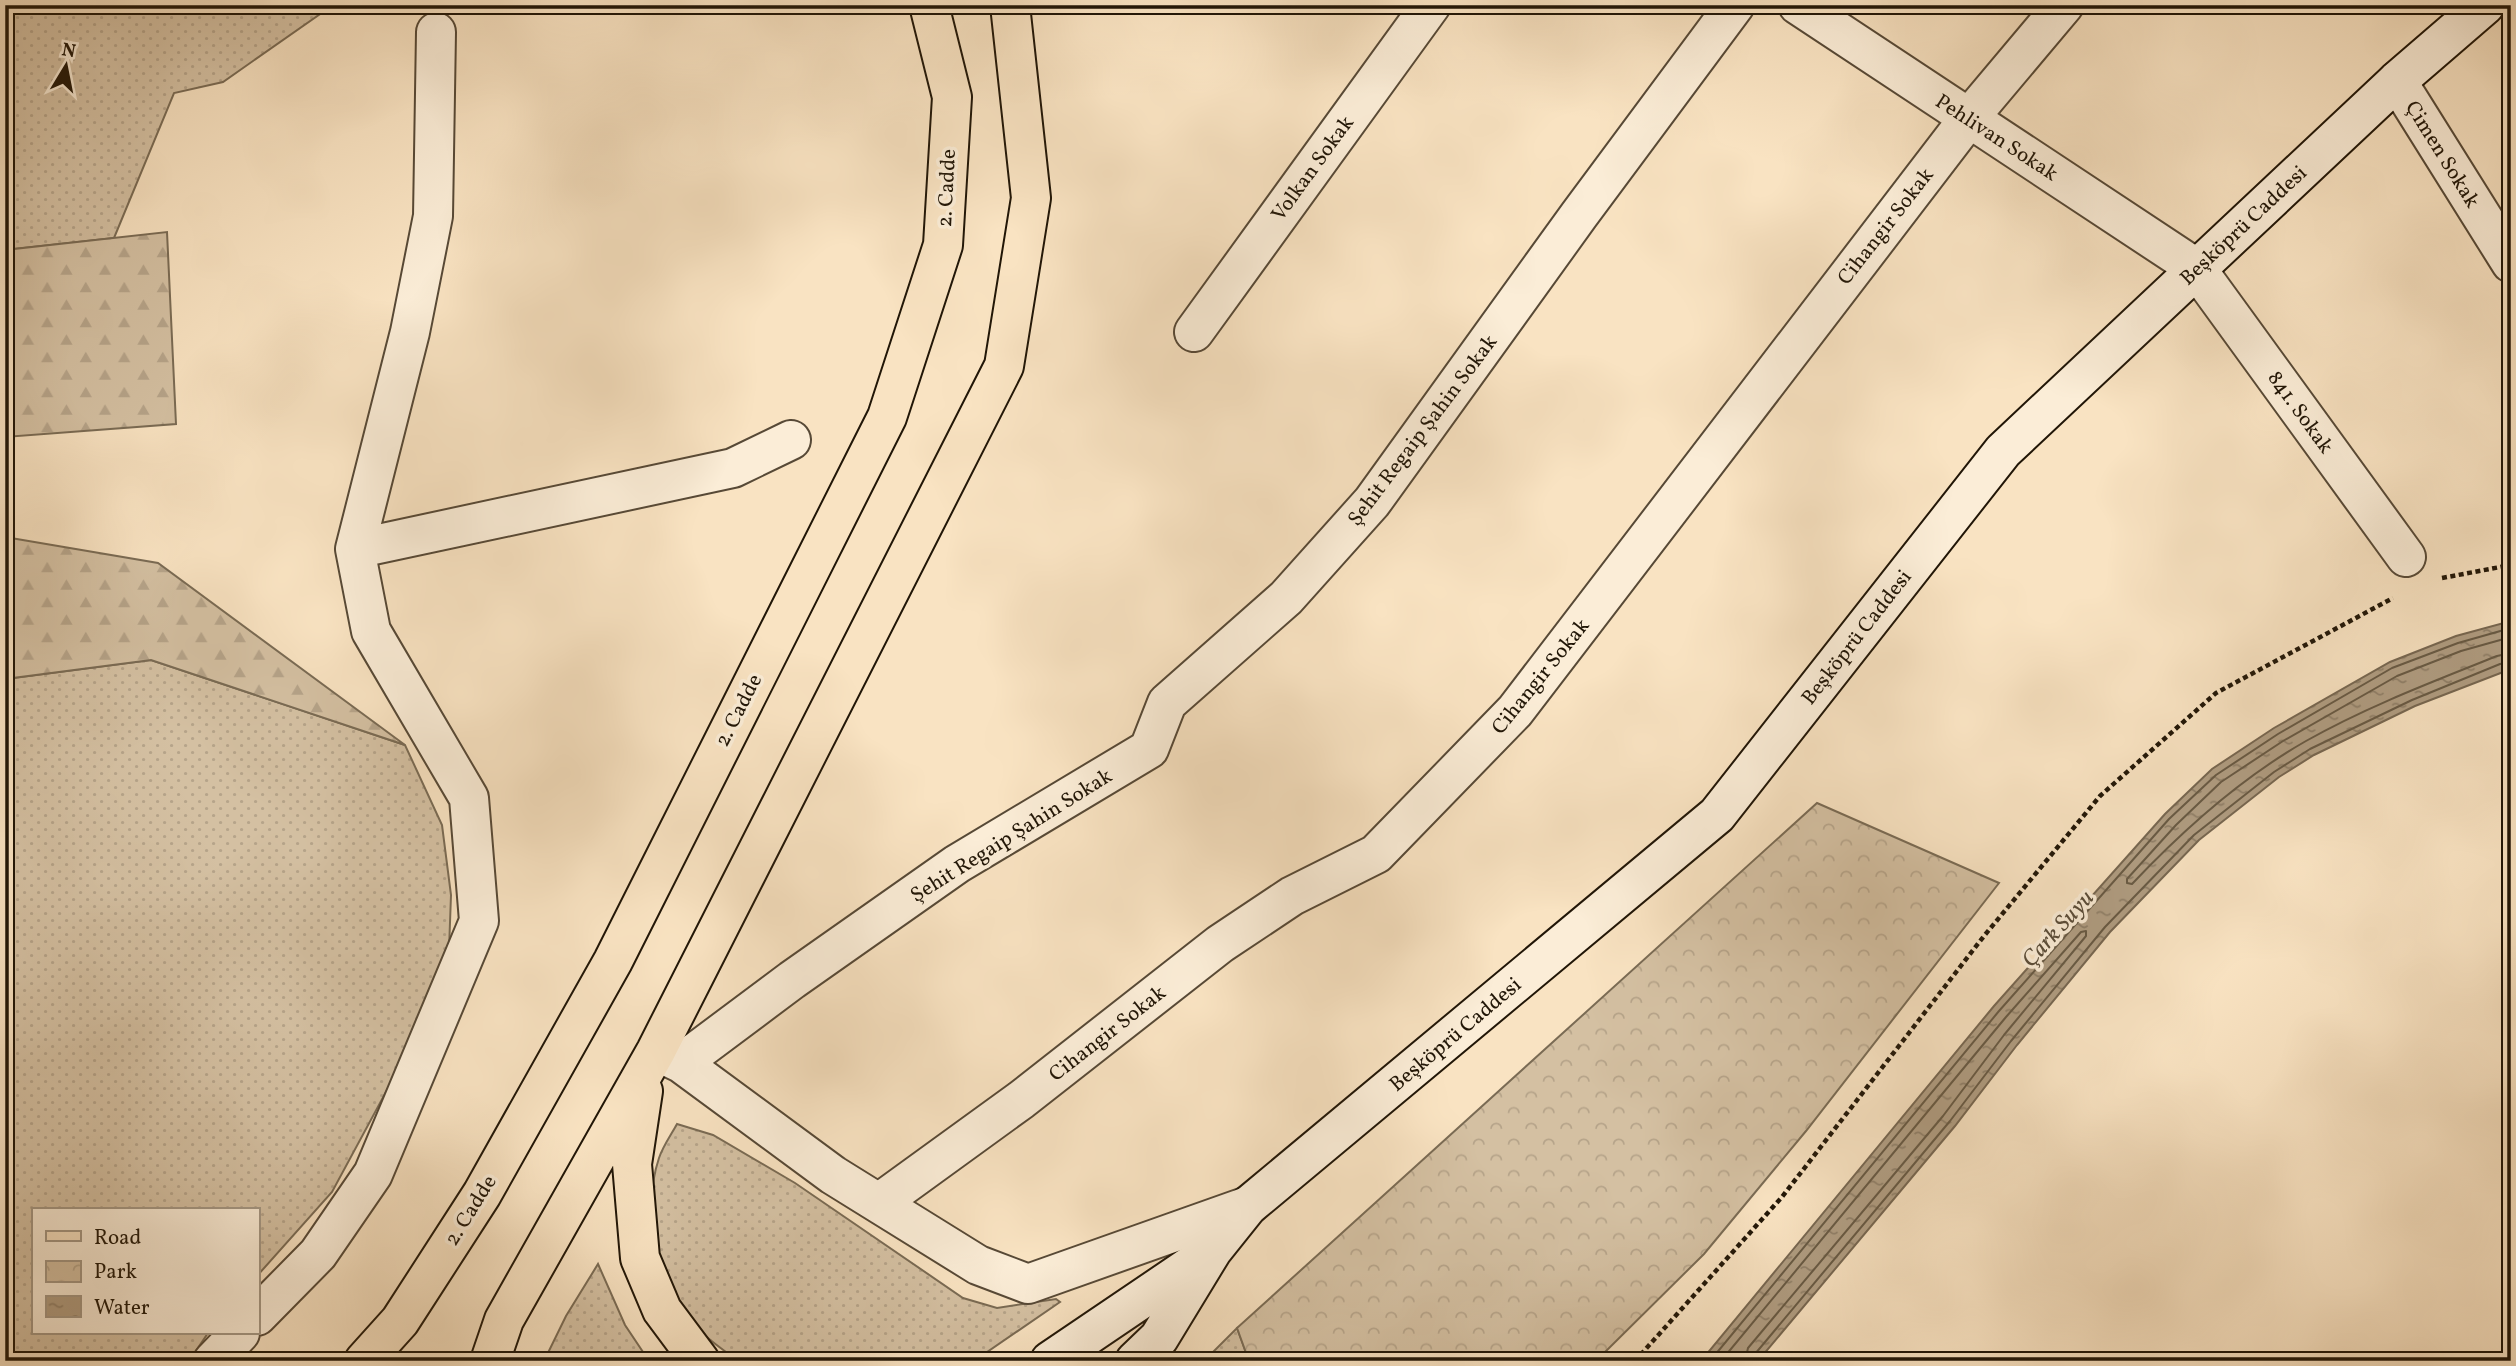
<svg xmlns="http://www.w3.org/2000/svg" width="2516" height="1366" viewBox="0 0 2516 1366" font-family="Vollkorn,serif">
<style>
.grass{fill:url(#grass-dots);stroke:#7a6b54;stroke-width:2}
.forest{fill:url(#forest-firs);stroke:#7a6b54;stroke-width:2}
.park{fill:url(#park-crowns);stroke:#7a6b54;stroke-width:2}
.water{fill:url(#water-ripples);stroke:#776751;stroke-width:2}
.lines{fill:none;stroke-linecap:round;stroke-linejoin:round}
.shore{stroke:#685a44;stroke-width:2}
.minor-casing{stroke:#574936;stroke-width:42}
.secondary-casing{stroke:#211607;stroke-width:42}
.primary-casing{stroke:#211607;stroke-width:42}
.path{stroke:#211607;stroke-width:4.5;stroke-dasharray:5 3.5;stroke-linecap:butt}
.minor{stroke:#fbedd7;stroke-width:38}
.secondary{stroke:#fbedd7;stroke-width:38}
.primary{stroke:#f9e3c2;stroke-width:38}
.labels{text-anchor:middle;stroke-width:7;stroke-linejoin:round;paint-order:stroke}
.street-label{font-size:21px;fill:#211607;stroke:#fbedd7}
.water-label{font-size:23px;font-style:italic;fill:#5a4c38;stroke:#fbedd7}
</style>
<defs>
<pattern id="grass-dots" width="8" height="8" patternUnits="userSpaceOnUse" patternTransform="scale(1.75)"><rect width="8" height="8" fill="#d4c0a2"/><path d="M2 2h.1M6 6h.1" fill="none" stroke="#b6a48a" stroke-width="1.8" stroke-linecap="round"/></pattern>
<pattern id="forest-firs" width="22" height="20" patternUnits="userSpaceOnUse" patternTransform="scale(1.75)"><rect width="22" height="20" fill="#d4c0a2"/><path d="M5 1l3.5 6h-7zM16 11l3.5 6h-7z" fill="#b6a48a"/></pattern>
<pattern id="park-crowns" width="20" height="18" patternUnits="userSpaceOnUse" patternTransform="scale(1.75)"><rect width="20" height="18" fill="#d4c0a2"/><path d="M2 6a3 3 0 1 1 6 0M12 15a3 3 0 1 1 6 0" fill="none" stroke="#b6a48a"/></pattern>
<pattern id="water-ripples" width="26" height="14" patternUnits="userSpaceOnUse" patternTransform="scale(1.75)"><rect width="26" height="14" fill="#b09d82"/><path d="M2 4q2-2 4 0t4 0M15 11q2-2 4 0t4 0" fill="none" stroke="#8f7f68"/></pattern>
</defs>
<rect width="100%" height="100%" fill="#f9e3c2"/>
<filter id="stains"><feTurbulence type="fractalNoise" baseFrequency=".00286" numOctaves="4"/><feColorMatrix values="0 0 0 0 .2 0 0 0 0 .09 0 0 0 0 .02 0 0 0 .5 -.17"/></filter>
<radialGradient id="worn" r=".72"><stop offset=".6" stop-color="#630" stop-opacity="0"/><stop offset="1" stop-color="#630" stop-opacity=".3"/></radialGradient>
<!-- grass -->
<path class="grass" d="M5,5H333L223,82L174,93L114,238L5,250Z
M151,660L405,745L442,825L451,895L448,977L332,1192L257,1276V1210H33V1333H208L189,1361H5V679Z
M677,1124L713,1135L795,1183L963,1298L997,1308L1056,1299L1060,1302L974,1361H738C728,1353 717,1346 708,1338C662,1294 639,1218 659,1158C663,1146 671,1135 677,1124Z
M598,1264L625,1325L649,1361H544L566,1316Z
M1237,1328L1249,1361H1204Z"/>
<!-- forest -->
<path class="forest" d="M167,232L176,424L5,437V250Z
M5,537L158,563L405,745L151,660L5,679Z"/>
<!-- park -->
<path class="park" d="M1817,803L1999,883L1806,1131L1704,1254L1596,1361H1249L1237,1328Z"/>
<!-- water -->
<path class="water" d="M2511,621V669L2415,706L2314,755L2279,777L2199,840L2110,932L2017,1045L1955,1126L1758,1361H1701L1994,1006L2165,814L2212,769L2274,728L2390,662L2456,636Z"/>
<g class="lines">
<!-- shore -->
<path class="shore" d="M2511,637L2461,651L2397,676L2283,741L2221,782L2176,825L2127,879V883L2132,884C2183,830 2241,778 2306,741C2366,707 2432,682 2497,656L2511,653
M1710,1361L1999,1011L2169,819L2216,775L2278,734L2392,668L2458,643L2511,628
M1721,1361L2006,1017L2081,932L2086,931V936L2004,1035L1943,1116L1748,1348L1745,1361
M1754,1361L1755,1354L1950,1121L2011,1041L2105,927L2194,835L2274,772L2310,749L2412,700L2500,664L2511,662"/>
<defs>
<path id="minor" d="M1798,5L2196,268L2406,557
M2397,81L2511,263
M1194,332L1431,5
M355,549L733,468L791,440
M660,1053L681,1063L833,1175L978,1265L1028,1284L1248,1206
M681,1063L792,980L957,864L1149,749L1167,703L1286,598L1372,502L1579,215L1735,5
M879,1203L1021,1100L1220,944L1292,896L1376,854L1515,711L1969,118L2064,5
M257,1316L318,1254L373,1174L479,921L469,798L371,631L355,549L410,332L433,216L436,32
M213,1361L240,1333"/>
<path id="secondary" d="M1050,1361L1202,1258
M1135,1361L1159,1338L1212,1251L1248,1206L1717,815L2003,451L2397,81L2485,5"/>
<path id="primary" d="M643,1091L632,1164L640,1258L662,1310L700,1361
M364,1361L400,1321L482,1194L613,961L887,417L943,245L952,97L929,5
M490,1361L504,1320L656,1051L1004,366L1031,198L1010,5"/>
</defs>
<!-- minor casing -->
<use href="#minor" class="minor-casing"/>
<!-- secondary casing -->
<use href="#secondary" class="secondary-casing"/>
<!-- primary casing -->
<use href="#primary" class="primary-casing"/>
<!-- path -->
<path class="path" d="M2442,578L2511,565
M1635,1361L1782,1197L1984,936L2100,796L2216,693L2393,598"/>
<!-- minor -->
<use href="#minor" class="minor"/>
<!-- secondary -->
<use href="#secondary" class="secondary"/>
<!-- primary -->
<use href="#primary" class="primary"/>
</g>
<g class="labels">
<!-- street labels -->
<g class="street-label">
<text transform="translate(1997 137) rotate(33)" y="7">Pehlivan Sokak</text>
<text transform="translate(2443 154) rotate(58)" y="7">Çimen Sokak</text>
<text transform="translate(1312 168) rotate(-54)" y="7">Volkan Sokak</text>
<text transform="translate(946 188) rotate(-87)" y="7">2. Cadde</text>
<text transform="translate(2243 225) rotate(-43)" y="7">Beşköprü Caddesi</text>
<text transform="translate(1885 226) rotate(-52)" y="7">Cihangir Sokak</text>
<text transform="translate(2301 412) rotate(54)" y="7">841. Sokak</text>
<text transform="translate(1422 430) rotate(-53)" y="7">Şehit Regaip Şahin Sokak</text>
<text transform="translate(1856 637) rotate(-52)" y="7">Beşköprü Caddesi</text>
<text transform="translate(1540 676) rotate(-51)" y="7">Cihangir Sokak</text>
<text transform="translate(738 710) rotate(-63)" y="7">2. Cadde</text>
<text transform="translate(1011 835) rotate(-32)" y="7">Şehit Regaip Şahin Sokak</text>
<text transform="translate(1107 1033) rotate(-38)" y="7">Cihangir Sokak</text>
<text transform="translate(1455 1034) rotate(-40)" y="7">Beşköprü Caddesi</text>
<text transform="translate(470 1210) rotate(-58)" y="7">2. Cadde</text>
</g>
<!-- water labels -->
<g class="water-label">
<text transform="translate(2057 928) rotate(-48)" y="8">Çark Suyu</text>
</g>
</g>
<!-- margin -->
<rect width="2516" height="1366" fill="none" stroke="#f9e3c2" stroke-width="28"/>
<rect x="7" y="7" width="2502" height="1352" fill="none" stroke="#211607" stroke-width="3.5"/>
<rect x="14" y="14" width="2488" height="1338" fill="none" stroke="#211607" stroke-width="2"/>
<!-- legend -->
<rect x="32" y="1208" width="228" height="126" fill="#fbedd7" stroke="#a49784" stroke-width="2"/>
<rect x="46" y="1231" width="35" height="10" fill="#f9e3c2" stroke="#a49784" stroke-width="2"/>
<text x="94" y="1244" font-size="21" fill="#211607">Road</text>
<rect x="46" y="1261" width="35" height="21" fill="url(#park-crowns)" stroke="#a49784" stroke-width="2"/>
<text x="94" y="1278" font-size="21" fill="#211607">Park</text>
<rect x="46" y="1296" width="35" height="21" fill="url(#water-ripples)" stroke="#a49784" stroke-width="2"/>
<text x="94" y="1314" font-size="21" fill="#211607">Water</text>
<!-- north arrow -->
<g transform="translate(66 66) rotate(10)" stroke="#fbedd7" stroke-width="5" paint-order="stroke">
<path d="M0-5L12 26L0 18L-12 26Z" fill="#211607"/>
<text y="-10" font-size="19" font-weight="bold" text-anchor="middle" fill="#211607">N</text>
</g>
<rect width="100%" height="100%" filter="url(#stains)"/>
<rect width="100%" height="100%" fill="url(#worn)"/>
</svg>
